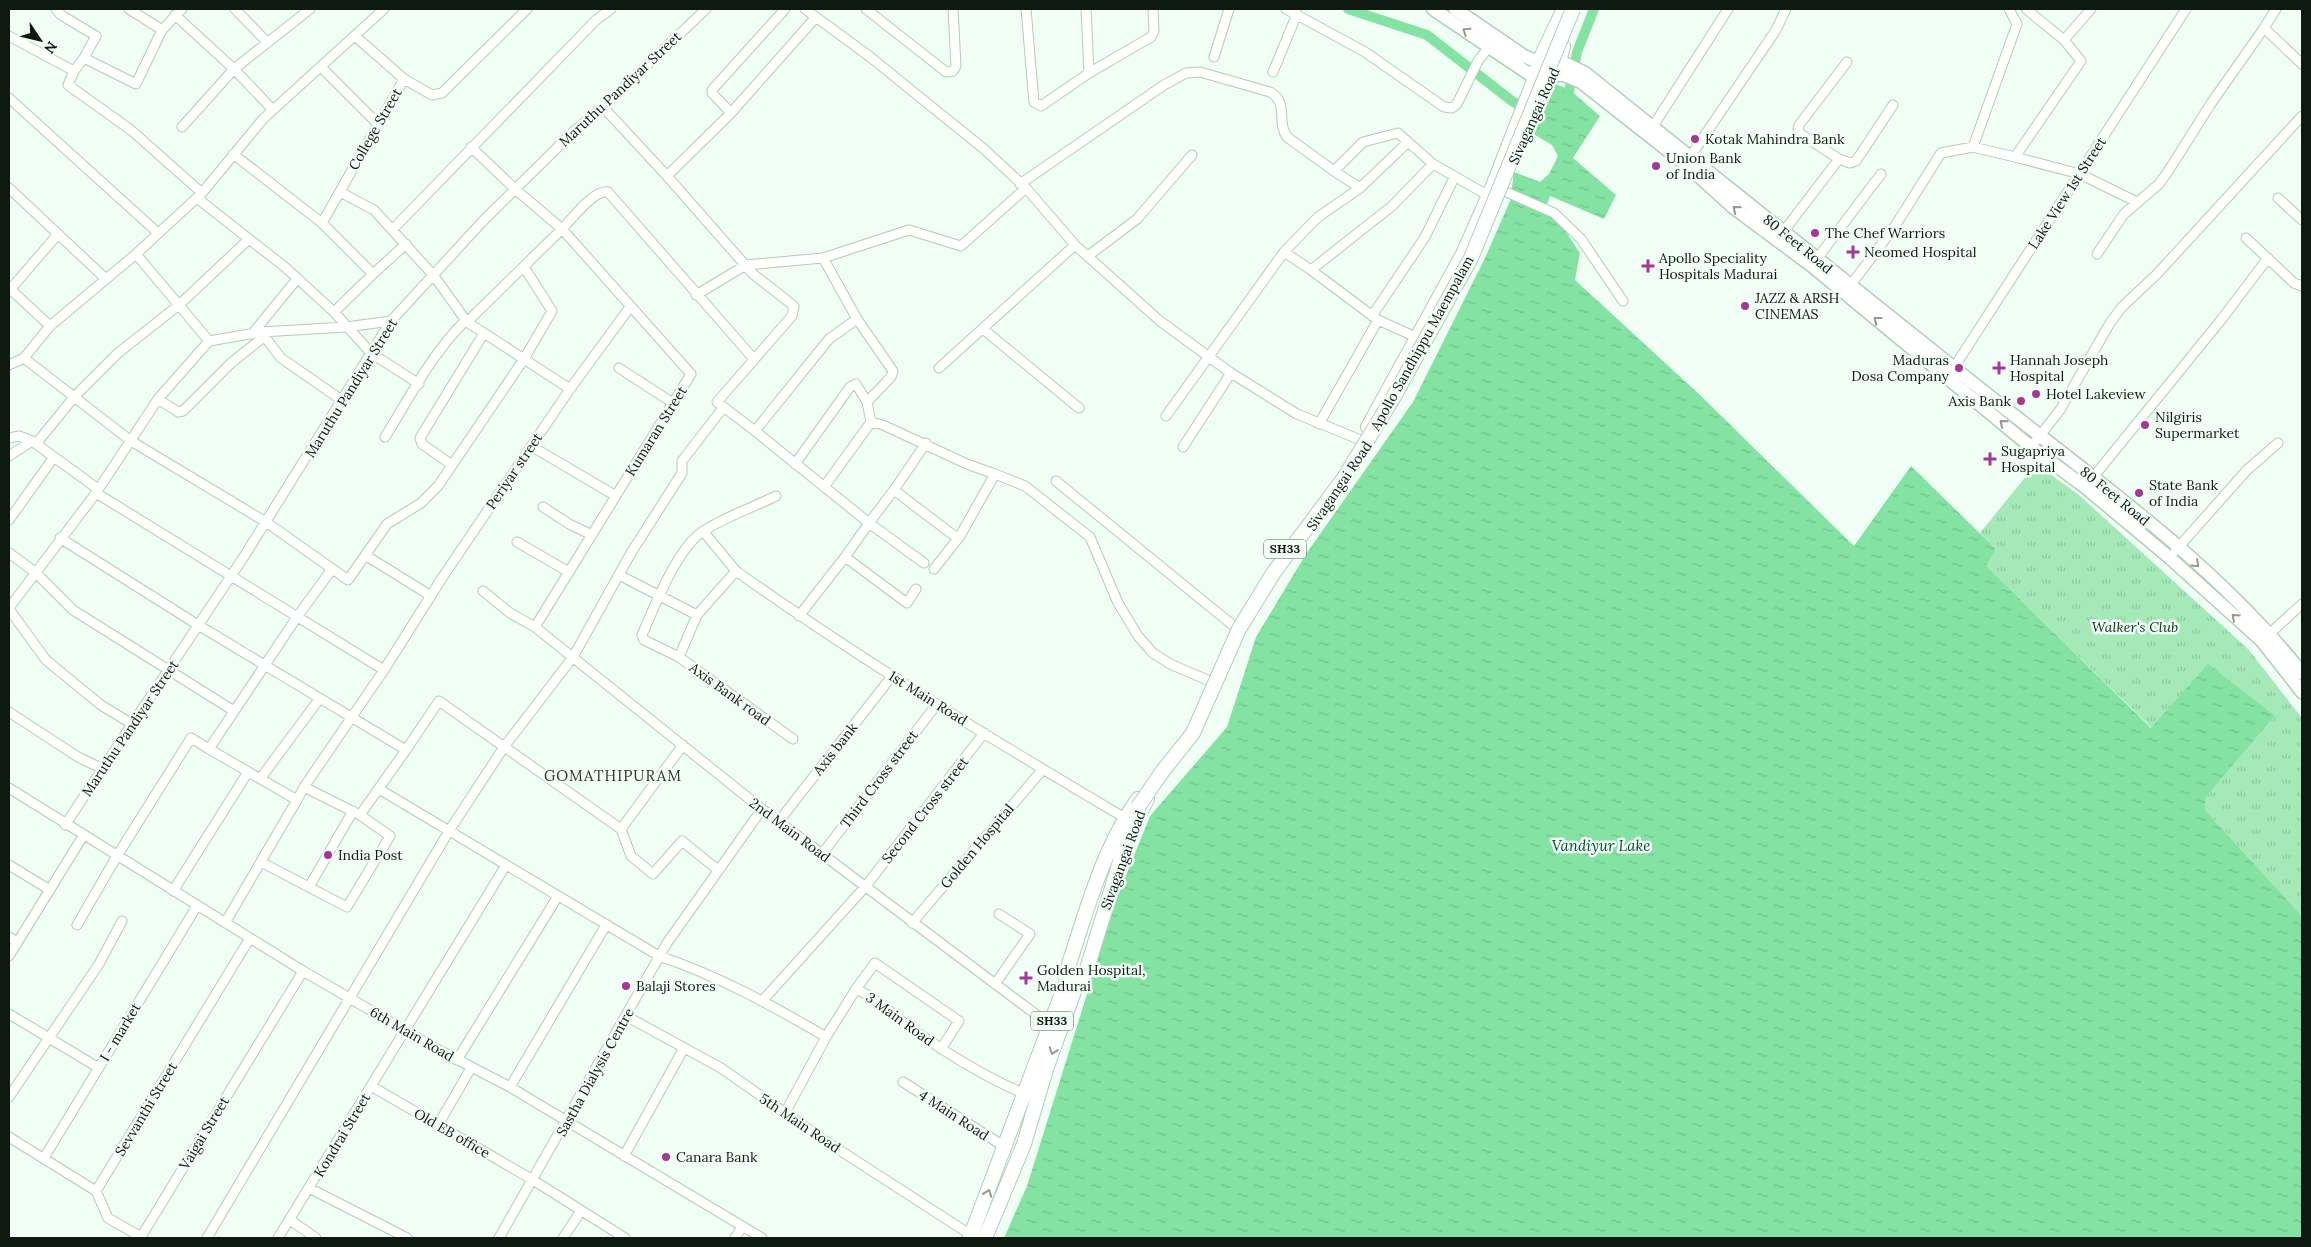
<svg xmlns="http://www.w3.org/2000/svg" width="2311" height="1247" viewBox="0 0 2311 1247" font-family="Lora,serif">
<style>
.park{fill:url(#park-tufts)}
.water{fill:url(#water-ripples)}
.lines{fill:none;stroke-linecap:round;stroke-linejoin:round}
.canal{stroke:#84e2a3;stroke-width:10}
.street-casing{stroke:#afceb7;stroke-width:11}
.secondary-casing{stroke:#afceb7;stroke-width:15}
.primary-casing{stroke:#afceb7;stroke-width:16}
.street{stroke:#fff;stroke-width:9}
.secondary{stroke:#fff;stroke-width:12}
.primary{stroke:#fff;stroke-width:14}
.primary-bridge-casing{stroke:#afceb7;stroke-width:16;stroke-linecap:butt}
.primary-bridge{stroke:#fff;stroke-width:14}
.oneway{stroke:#939894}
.poi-dot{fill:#a53897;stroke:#f1fef5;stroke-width:2}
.labels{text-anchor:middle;stroke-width:5;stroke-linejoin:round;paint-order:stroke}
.shield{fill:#f1fef5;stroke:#525e55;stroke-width:1}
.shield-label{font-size:12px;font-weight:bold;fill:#0e1911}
.street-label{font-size:14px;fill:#0e1911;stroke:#f1fef5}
.poi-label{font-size:14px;fill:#0e1911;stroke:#f1fef5;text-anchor:start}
.park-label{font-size:14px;font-style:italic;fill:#09321a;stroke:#f1fef5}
.neighbourhood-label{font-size:15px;letter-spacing:1px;fill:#203c29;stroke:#f1fef5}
.water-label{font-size:15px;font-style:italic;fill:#055029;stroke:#f1fef5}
</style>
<defs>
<pattern id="park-tufts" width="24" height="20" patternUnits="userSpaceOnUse" patternTransform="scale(1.25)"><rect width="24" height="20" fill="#a5e9b9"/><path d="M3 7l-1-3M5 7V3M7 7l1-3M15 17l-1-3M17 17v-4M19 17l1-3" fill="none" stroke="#8dc79e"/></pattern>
<pattern id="water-ripples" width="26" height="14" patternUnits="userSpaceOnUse" patternTransform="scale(1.25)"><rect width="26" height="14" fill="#84e2a3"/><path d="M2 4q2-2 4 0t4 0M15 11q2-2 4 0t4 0" fill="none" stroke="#71c18b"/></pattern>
</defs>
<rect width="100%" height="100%" fill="#f1fef5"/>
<!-- park -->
<path class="park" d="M2036,464L2079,495L2248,649L2302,718V916L2205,810L2206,797L2275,716L2173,706L2152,728L1985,566L1996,549L1980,533Z"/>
<!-- water -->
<path class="water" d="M1556,84L1570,90L1600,116L1573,158L1616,195L1604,219L1550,196L1544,212C1560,218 1570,239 1580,253L1575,280L1700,395L1854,546L1911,466L1996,549L1986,566L2151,728L2208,664L2275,716L2206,797L2205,810L2302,916V1238H1004L1027,1186L1117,898L1150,816L1227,727L1256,637L1306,554L1413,402L1485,258L1510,201L1514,172L1540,182L1549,174L1558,156L1552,145L1520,126L1536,95L1549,101Z"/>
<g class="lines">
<!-- canal -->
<path class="canal" d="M1348,9L1427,35L1512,101L1528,111
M1567,102L1577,52L1594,9"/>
<defs>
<path id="street" d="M56,9L61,15L96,36L84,58
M235,9L267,42
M805,9L869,56L984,149L1026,188L1075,245L1160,321L1231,373L1297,414L1368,443
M866,9L946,72L953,71L956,66L953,9
M1026,9L1034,102L1041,106L1089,73L1151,37L1154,31L1153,9
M1086,9L1089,73
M1286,9L1365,52L1444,107L1452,108L1457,104L1478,61L1489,47
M2276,9L2264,28L2302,64
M175,15L234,69L182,127
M162,30L182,9
M9,36L74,71L68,85L131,130L202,193
M355,36L404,79
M2064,40L2091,9
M1214,57L1229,9
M321,67L378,124
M74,71L84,58L136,84L162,30L129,9
M1273,72L1297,14
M9,98L158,233
M603,107L667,176L731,113L712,93V90L785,9
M273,110L234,69L310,9
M731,113L816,17
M1650,131L1728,9
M1973,147L2017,24L2009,9
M233,154L322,223L404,79L432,95L442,93L527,9
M2015,157L2081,61L2064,40L2026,9
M1839,159L1801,134L1798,130L1799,125L1847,62
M1688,160L1776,30L1786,9
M667,176L753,274L794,306L792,316L717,402L755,431L869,523L894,490L949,532L955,536H960L995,474L1025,486L1090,537L1118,603L1138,636L1153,653L1170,664L1210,681
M1020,184L1164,85L1186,73L1200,72L1270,92C1289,102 1276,122 1287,137L1334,171L1363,142L1398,133L1433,164L1489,196
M1495,187L1554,213L1581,239L1623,301
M9,188L106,279
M1360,188L1408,142
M340,192L374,210L434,276L467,322
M197,198L286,268L334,312L373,274L322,223
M2278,198L2302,220
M392,230L596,20L611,9
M1780,236L1839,159L1850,163L1856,161L1893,105
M2246,238L2294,283L2302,286
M1284,252L1318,217L1360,188L1334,171
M136,254L209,341L261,332L346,327L391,321
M2097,254L2124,214L2159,184L2167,173L2212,102L2264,28
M1088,256L1137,219L1192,155
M1813,264L1881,174
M373,274L406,244
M9,288L50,326L136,254L202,193L263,119L384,9
M1847,290L1895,226L1941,153L1973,147L2015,157L2080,174L2137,202
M9,291L58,234
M696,295L746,265L823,258
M334,312L371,353L419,384
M1372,316L1425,237L1454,178
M857,319L893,371L891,377L867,402
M983,329L1079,408
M261,332L281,358L343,401
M252,334L297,279
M1418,338L1378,320L1311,270L1392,206L1433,164
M209,341L158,399L96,493L384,670L442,578L570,389L467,322L562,229L515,189L471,147
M24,358L50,326
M9,365L24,358L131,441L266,522L348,580L387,524L421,503L438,486L524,359L552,311L524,267
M619,368L673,403
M939,368L1075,245
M1951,372L2186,9
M570,389L630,307
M158,399L178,412L183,411L231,363L265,336
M1166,416L1284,252L1311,270
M871,422L883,425L967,464L995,474
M1319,424L1378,320
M755,431L829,339L857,319L823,258L909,230L961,246L1026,188
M385,437C410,397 432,353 466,320
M9,438L19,436L32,441
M36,444L74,397L118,353L179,305L249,239
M531,446L616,496
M1183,447L1231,373
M2031,447L2060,410L2110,323L2122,307L2157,274L2302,116
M9,456L32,441L98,489
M795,464L850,387L856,384L867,402L871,422L824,487
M452,465L422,444L420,438L484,333
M1056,481L1235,627
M2090,481L2221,320L2268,258
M894,490L926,443
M543,507L569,524L592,535
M9,520L54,457
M60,538L198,625L406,750L360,815L304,787L297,800
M517,542L569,572
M2175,551L2247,470L2278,443
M9,553L35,572L73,610L234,711
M365,555L431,596
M934,569L960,536
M736,571C861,660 993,740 1125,818
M619,575L697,615L679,657L793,739
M916,589L907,603L845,557L869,523L924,563
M483,591L510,613L535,627L762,809L1050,1025
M9,608L96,493
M9,609L46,660L101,705L132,724
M697,615L736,571L703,531
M799,616L845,557
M535,627L691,374L562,229C572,219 594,189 608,192L753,358
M2266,637L2302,604
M679,657L644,640L642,635C654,607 677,549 702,532C724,517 752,508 776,496
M9,712L78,757L103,769
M406,750L439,701L621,829L683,745
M260,779L320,698
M304,787L384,670
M9,788L303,971L437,1049L510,1087L762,1238
M379,789L659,956C719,976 773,1006 826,1037L856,989C878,999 893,1015 912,1029C948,1054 984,1077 1025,1094
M779,821L892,676
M65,825L245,555L391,321L482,222L572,133L603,107L706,9
M621,829L631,856L653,874L682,841L718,870
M822,854L937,704
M261,862L347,907L390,836L360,815
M9,865L50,890
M309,887L353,811
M173,891L248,772
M225,923L297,800L209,749L297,617L332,569
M912,923L1043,769
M77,925L117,856L191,738L209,749
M9,937L17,942
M9,956L83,836
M995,984L1030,934L999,914
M856,989L875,963L959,1021L941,1049
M763,1000L865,887L984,733
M9,1014L99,1068
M626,1016L721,1068L824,1140L971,1235
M457,1060L558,896
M903,1082L1005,1147
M371,1086L533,1180L625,1238
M510,1087L606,925
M9,1097L99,964L122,921
M785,1113L826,1037
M438,1125L471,1068
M9,1137L96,1191L250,938
M624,1156L684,1048
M44,1158L197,906
M309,1188L407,1238
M96,1191L108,1218L141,1237L303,971
M290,1220L316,1238
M207,1238L449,831L504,747L573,657L631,553L682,473V461L723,408
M278,1238L506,865
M499,1238L667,943L762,809
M563,1238L581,1211
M735,1238L742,1227"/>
<path id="secondary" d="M1433,9L1541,82L1557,75H1564L1581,82L1684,163L1734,208L1812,266L2031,447L2085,487L2170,558L2262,641L2302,692
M1455,9L1524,56L1533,60L1552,57L1585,73C1721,183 1857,291 1993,399C2101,484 2217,566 2302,673"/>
<path id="primary" d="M1543,89L1557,70L1563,46
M1368,427L1463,254L1493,186L1535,78C1534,67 1558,23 1564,9
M1067,981L1065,976C1085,917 1101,851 1138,799
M1077,983L1085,975L1127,839L1147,799
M970,1238L1070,972
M985,1238L1024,1144L1047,1066L1080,975"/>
</defs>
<!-- street casing -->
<use href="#street" class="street-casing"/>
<!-- secondary casing -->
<use href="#secondary" class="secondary-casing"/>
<!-- primary casing -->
<use href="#primary" class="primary-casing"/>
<!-- street -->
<use href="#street" class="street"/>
<!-- secondary -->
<use href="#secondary" class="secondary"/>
<!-- primary -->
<use href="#primary" class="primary"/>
<defs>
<path id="primary-bridge" d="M1138,807L1162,772L1193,733L1239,629L1274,572L1344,478L1393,398L1471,258L1573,9"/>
</defs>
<!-- primary-bridge casing -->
<use href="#primary-bridge" class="primary-bridge-casing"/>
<!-- primary-bridge -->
<use href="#primary-bridge" class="primary-bridge"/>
</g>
<!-- one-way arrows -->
<defs><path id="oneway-chevron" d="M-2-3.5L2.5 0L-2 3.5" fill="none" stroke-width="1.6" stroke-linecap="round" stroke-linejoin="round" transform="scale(1.25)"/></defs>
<g class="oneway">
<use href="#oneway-chevron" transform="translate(1466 31) rotate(-146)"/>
<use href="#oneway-chevron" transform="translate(1736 209) rotate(-141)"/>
<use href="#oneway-chevron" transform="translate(1877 320) rotate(-142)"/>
<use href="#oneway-chevron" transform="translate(2003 423) rotate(-140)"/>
<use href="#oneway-chevron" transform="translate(2196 564) rotate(43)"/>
<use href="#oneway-chevron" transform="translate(2235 617) rotate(-138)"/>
<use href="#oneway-chevron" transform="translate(1053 1051) rotate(109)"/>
<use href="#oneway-chevron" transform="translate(988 1193) rotate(-70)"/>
</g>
<!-- markers -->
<g class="poi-dot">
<circle cx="1695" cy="139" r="5"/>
<circle cx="1656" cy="166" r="5"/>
<circle cx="1815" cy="233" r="5"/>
<path d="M1850.5 244.5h5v5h5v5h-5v5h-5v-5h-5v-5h5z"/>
<path d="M1645.5 258.5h5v5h5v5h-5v5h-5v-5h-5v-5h5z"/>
<circle cx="1745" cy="306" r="5"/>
<circle cx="1959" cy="368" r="5"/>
<path d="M1996.5 360.5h5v5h5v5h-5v5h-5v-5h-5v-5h5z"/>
<circle cx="2036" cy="394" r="5"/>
<circle cx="2021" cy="401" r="5"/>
<circle cx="2145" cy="425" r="5"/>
<path d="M1987.5 451.5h5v5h5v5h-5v5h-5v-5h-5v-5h5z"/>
<circle cx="2139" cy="493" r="5"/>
<circle cx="328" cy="855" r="5"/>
<path d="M1023.5 970.5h5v5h5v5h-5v5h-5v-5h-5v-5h5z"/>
<circle cx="626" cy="986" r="5"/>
<circle cx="666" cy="1157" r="5"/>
</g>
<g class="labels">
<!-- shield labels -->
<g class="shield">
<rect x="1264" y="539.5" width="42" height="19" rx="4"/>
<rect x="1031" y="1011.5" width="42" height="19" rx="4"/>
</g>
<g class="shield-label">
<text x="1285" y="553">SH33</text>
<text x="1052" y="1025">SH33</text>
</g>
<!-- street labels -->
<g class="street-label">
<text transform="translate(620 89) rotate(-43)" y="5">Maruthu Pandiyar Street</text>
<text transform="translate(1534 116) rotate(-66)" y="5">Sivagangai Road</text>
<text transform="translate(375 129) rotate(-60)" y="5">College Street</text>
<text transform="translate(2067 193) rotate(-57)" y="5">Lake View 1st Street</text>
<text transform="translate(1798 244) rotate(39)" y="5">80 Feet Road</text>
<text transform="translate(1422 343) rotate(-61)" y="5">Apollo Sandhippu Maempalam</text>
<text transform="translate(351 388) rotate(-58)" y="5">Maruthu Pandiyar Street</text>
<text transform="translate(656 431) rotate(-58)" y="5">Kumaran Street</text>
<text transform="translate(514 471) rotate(-56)" y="5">Periyar street</text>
<text transform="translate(1339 486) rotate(-56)" y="5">Sivagangai Road</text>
<text transform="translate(2115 496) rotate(39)" y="5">80 Feet Road</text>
<text transform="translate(730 694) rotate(36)" y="5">Axis Bank road</text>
<text transform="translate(928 698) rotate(32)" y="5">1st Main Road</text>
<text transform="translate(130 728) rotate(-56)" y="5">Maruthu Pandiyar Street</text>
<text transform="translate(835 749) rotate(-52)" y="5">Axis bank</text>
<text transform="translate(879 779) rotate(-53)" y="5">Third Cross street</text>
<text transform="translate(925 810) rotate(-52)" y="5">Second Cross street</text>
<text transform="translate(790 830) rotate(37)" y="5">2nd Main Road</text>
<text transform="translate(977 846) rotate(-50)" y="5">Golden Hospital</text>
<text transform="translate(1123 860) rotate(-70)" y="5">Sivagangai Road</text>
<text transform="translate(900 1019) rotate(36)" y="5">3 Main Road</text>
<text transform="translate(120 1032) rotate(-59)" y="5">I - market</text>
<text transform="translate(412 1034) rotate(30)" y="5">6th Main Road</text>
<text transform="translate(595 1072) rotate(-61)" y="5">Sastha Dialysis Centre</text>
<text transform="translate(146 1109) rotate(-59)" y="5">Sevvanthi Street</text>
<text transform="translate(954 1115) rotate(33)" y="5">4 Main Road</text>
<text transform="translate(800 1123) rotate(34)" y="5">5th Main Road</text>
<text transform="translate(204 1133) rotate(-59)" y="5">Vaigai Street</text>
<text transform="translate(452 1133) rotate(30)" y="5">Old EB office</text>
<text transform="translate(342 1135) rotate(-59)" y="5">Kondrai Street</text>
</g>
<!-- poi labels -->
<g class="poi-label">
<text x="1705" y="144">Kotak Mahindra Bank</text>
<text x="1666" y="163">Union Bank<tspan x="1666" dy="16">of India</tspan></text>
<text x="1825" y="238">The Chef Warriors</text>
<text x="1864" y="257">Neomed Hospital</text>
<text x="1659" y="263">Apollo Speciality<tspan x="1659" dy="16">Hospitals Madurai</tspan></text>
<text x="1755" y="303">JAZZ &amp; ARSH<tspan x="1755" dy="16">CINEMAS</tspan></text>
<text x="1949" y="365" text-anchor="end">Maduras<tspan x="1949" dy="16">Dosa Company</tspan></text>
<text x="2010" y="365">Hannah Joseph<tspan x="2010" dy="16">Hospital</tspan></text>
<text x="2046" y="399">Hotel Lakeview</text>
<text x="2011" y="406" text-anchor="end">Axis Bank</text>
<text x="2155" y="422">Nilgiris<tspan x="2155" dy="16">Supermarket</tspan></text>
<text x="2001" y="456">Sugapriya<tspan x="2001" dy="16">Hospital</tspan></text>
<text x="2149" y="490">State Bank<tspan x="2149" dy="16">of India</tspan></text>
<text x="338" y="860">India Post</text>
<text x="1037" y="975">Golden Hospital,<tspan x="1037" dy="16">Madurai</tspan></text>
<text x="636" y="991">Balaji Stores</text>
<text x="676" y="1162">Canara Bank</text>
</g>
<!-- park labels -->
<g class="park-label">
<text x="2135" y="632">Walker's Club</text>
</g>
<!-- neighbourhood labels -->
<g class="neighbourhood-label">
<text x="613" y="781">GOMATHIPURAM</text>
</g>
<!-- water labels -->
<g class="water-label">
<text x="1601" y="851">Vandiyur Lake</text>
</g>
</g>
<!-- border -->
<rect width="2311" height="1247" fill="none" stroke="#0e1911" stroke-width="20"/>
<!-- north arrow -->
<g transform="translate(40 40) rotate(125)" stroke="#f1fef5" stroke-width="4" paint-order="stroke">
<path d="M0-4L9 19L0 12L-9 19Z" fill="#0e1911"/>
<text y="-8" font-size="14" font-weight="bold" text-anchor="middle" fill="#0e1911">N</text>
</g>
</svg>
